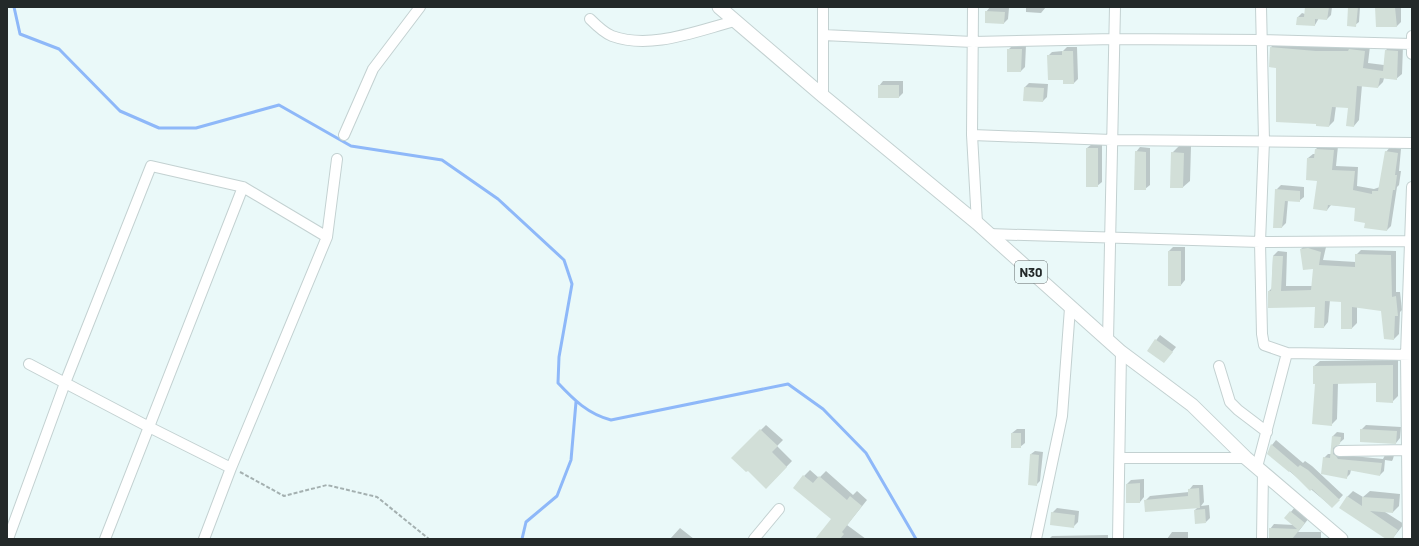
<svg xmlns="http://www.w3.org/2000/svg" width="1419" height="546" viewBox="0 0 1419 546" font-family="Barlow,sans-serif">
<style>
.shadow{fill:#0003}
.lines{fill:none;stroke-linecap:round;stroke-linejoin:round}
.stream{stroke:#8eb8f9;stroke-width:3}
.building{fill:#d2dfd8}
.minor-casing{stroke:#c3d1d1;stroke-width:12}
.major-casing{stroke:#c3d1d1;stroke-width:15}
.path{stroke:#a4b0b0;stroke-width:2;stroke-dasharray:4 2;stroke-linecap:butt}
.minor{stroke:#fff;stroke-width:10}
.major{stroke:#fff;stroke-width:13}
.labels{text-anchor:middle;stroke-width:3.5;stroke-linejoin:round;paint-order:stroke}
.shield{fill:#eaf9f9;stroke:#5f6767;stroke-width:1}
.shield-label{font-size:13px;font-weight:bold;fill:#232929}
</style>
<rect width="100%" height="100%" fill="#eaf9f9"/>
<!-- shadow -->
<path class="shadow" d="M990,7L1009,8L1008,19L1004,23L986,12Z
M1026,7H1046L1041,13L1026,12Z
M1306,7H1332L1331,15L1327,19L1319,18L1315,25L1298,17L1302,13L1305,14Z
M1349,7H1360L1359,22L1355,25Z
M1377,7L1401,8V22L1397,26H1377Z
M1277,42L1370,46L1368,63L1384,65L1386,50L1391,45L1403,46L1402,74L1396,79L1384,78L1383,82L1378,87L1362,85L1359,120L1354,126L1349,107L1336,106L1334,121L1329,126L1277,67L1271,47Z
M1013,45H1026L1025,67L1021,71L1008,50Z
M1067,47H1077L1078,79L1074,83L1064,79L1048,56L1052,52L1063,51Z
M883,81H903V93L899,97L879,86Z
M1029,83L1048,84L1047,97L1043,101L1025,87Z
M1092,144H1102V182L1097,186L1087,148Z
M1320,145L1338,146L1336,166L1358,167L1357,186L1374,189L1380,187L1386,152L1390,147L1401,149L1399,171H1401L1399,185L1397,187L1391,226L1387,230L1366,222L1357,207L1331,205L1327,210L1318,180L1308,158L1313,154H1315L1316,149Z
M1179,146H1191L1190,181L1183,187L1172,153Z
M1140,147L1150,148V185L1145,189L1136,152Z
M1281,185L1304,187V197L1299,201L1288,200L1286,223L1282,227L1276,190Z
M1306,244H1313L1326,247L1323,260L1356,262V255L1361,250L1396,251V292H1400L1402,310L1400,312L1399,334L1394,339L1382,310L1357,307V323L1352,328H1342V301L1330,300L1328,322L1324,327L1316,306L1269,291L1272,288L1273,256L1278,251L1287,252L1286,286H1312L1314,268L1301,249Z
M1173,247H1185V280L1181,285L1169,251Z
M1160,335L1176,347L1164,362L1148,351Z
M1398,360V396L1392,402L1377,382L1338,383L1337,419L1331,425L1316,383L1314,366L1320,361Z
M766,425L783,440L777,446L792,461L766,488L748,469L732,458Z
M1366,425L1401,427L1400,438L1396,443L1361,430Z
M1017,429H1025V443L1020,447L1012,433Z
M1337,432L1344,433V439L1337,445V450L1343,455L1383,459L1385,455H1394L1393,459L1392,461L1385,460L1384,471L1380,475L1351,470L1350,474L1346,478L1324,458L1328,454H1331L1333,436Z
M1276,440L1303,463L1305,461L1312,466L1343,495L1332,507L1268,453L1272,445Z
M1035,451L1043,452L1040,481L1036,485L1031,454Z
M810,470L819,478L826,471L853,495L857,491L867,500L847,525L866,539H816L833,519L804,476Z
M1144,479V497L1140,502L1127,484L1131,480Z
M1193,485H1203L1204,502L1201,506L1209,505L1210,518L1206,522L1195,510L1198,507L1146,500L1150,496L1189,492V490Z
M1353,491L1363,497L1370,491L1400,494L1399,506L1393,512H1385L1404,524L1392,539H1388L1347,497Z
M1295,507L1309,518L1298,532H1321V539H1270V529L1274,524L1294,525L1286,518Z
M1057,508L1079,511L1078,522L1073,527L1052,513Z
M680,528L694,539H670Z
M1172,532H1188V539H1167Z
M1108,535V539H1049L1052,536Z"/>
<g class="lines">
<!-- stream -->
<path class="stream" d="M14,7L20,34L59,49L120,111L159,128H196L279,105L351,146L442,160L498,199L564,260L572,284L559,357L558,383C574,400 588,414 611,420L788,384L823,409L866,453L916,539
M522,539L526,522L557,496L571,460L576,402"/>
</g>
<!-- building -->
<path class="building" d="M1305,7H1329L1327,20L1315,19V26L1296,25L1297,17H1304Z
M1348,7H1358L1356,27L1347,26Z
M1375,7H1395L1397,27H1376Z
M985,11L1005,12L1004,24L985,23Z
M1270,47L1316,51H1348L1349,49L1365,51L1363,68L1383,71L1385,50L1398,51L1397,80L1380,78L1378,88L1357,86L1354,127L1346,126L1348,108L1332,107L1329,127L1316,126V124L1276,122V68L1269,67Z
M1007,49H1022L1021,72H1007Z
M1062,51H1073L1074,84H1063V80H1048L1047,55H1062Z
M878,85H899V98H878Z
M1024,87L1044,88L1043,102L1023,101Z
M1086,148H1098V187H1086Z
M1315,149L1334,150L1332,170L1355,171L1353,190L1372,194V191H1378L1385,151L1398,153L1395,175H1397L1395,190H1393L1387,231L1364,228L1365,223L1354,221L1355,208L1328,205L1327,211L1313,209L1317,181L1306,180L1307,158H1314Z
M1135,151L1146,152V190H1134Z
M1171,152L1184,153L1183,188H1170Z
M1275,189L1300,191V202L1285,201L1282,228H1273Z
M1308,248L1321,252L1319,265L1355,267V254L1391,255L1392,297L1396,296L1398,316H1395L1394,340L1384,339L1381,311L1352,307V329H1341V302L1325,301L1324,328H1314L1315,307L1268,308V291H1271L1273,256H1283L1281,291L1311,290L1313,269L1303,270L1300,249Z
M1168,251H1181V286H1168Z
M1155,339L1173,352L1164,363L1147,351Z
M1393,365V403L1376,402V383L1333,384L1332,426L1312,424L1315,384H1313V366Z
M760,429L778,446L772,452L787,467L766,489L748,471L746,472L731,458Z
M1360,429L1397,431L1396,444L1360,442Z
M1011,433H1021V448H1011Z
M1332,436L1341,437L1340,444L1333,448V454L1336,456L1338,459L1382,463L1380,476L1348,470L1347,479L1321,474L1323,457L1330,458Z
M1271,444L1298,467L1300,465L1308,470L1340,500L1332,508L1312,489L1310,491L1290,471L1289,472L1267,454Z
M1030,454L1039,455L1037,486L1028,485Z
M803,475L813,483L819,476L847,500L850,496L862,506L842,532L844,534L840,539H815L831,519L793,488Z
M1140,483V503H1126V484Z
M1199,488L1200,508L1145,512L1144,500L1188,496V489Z
M1347,496L1362,506V497L1394,499L1393,513L1370,511L1398,530L1393,539H1386L1339,508Z
M1205,509L1206,523L1195,524L1194,510Z
M1290,511L1305,523L1292,539H1269V528L1297,529L1284,518Z
M1051,512L1075,515L1074,528L1050,525Z"/>
<g class="lines">
<defs>
<path id="minor" d="M973,7L972,135L977,223
M1261,7L1264,141L1260,242L1262,334L1264,345L1287,353
M590,19C596,25 604,33 612,36C651,50 696,31 735,21
M823,35L973,42L1115,39L1261,40L1412,44
M1412,36V54
M823,96V7
M344,135L373,69L420,7
M972,135L1112,140L1412,143
M988,234L1260,242L1412,241
M1108,340L1115,7
M29,364L149,427L231,468
M1219,366L1230,402L1238,410L1267,432
M1339,451L1412,450
M1120,458H1246
M1257,467L1287,353L1412,355
M8,539L65,383L151,166L243,187L327,237
M105,539L243,187
M204,539L231,468L327,237L337,159
M754,539L779,509
M1036,539L1062,416L1070,308
M1118,539L1121,352
M1262,539L1263,472
M1408,539L1406,355L1412,187"/>
<path id="major" d="M719,7L823,96L977,223L1121,352L1192,405L1246,458L1341,539"/>
</defs>
<!-- minor casing -->
<use href="#minor" class="minor-casing"/>
<!-- major casing -->
<use href="#major" class="major-casing"/>
<!-- path -->
<path class="path" d="M240,472L284,496L327,485L377,497L429,539"/>
<!-- minor -->
<use href="#minor" class="minor"/>
<!-- major -->
<use href="#major" class="major"/>
</g>
<g class="labels">
<!-- shield labels -->
<rect class="shield" x="1015" y="261" width="32" height="22" rx="3"/>
<g class="shield-label">
<text x="1031" y="277">N30</text>
</g>
</g>
<!-- border -->
<rect width="1419" height="546" fill="none" stroke="#232929" stroke-width="16"/>
</svg>
